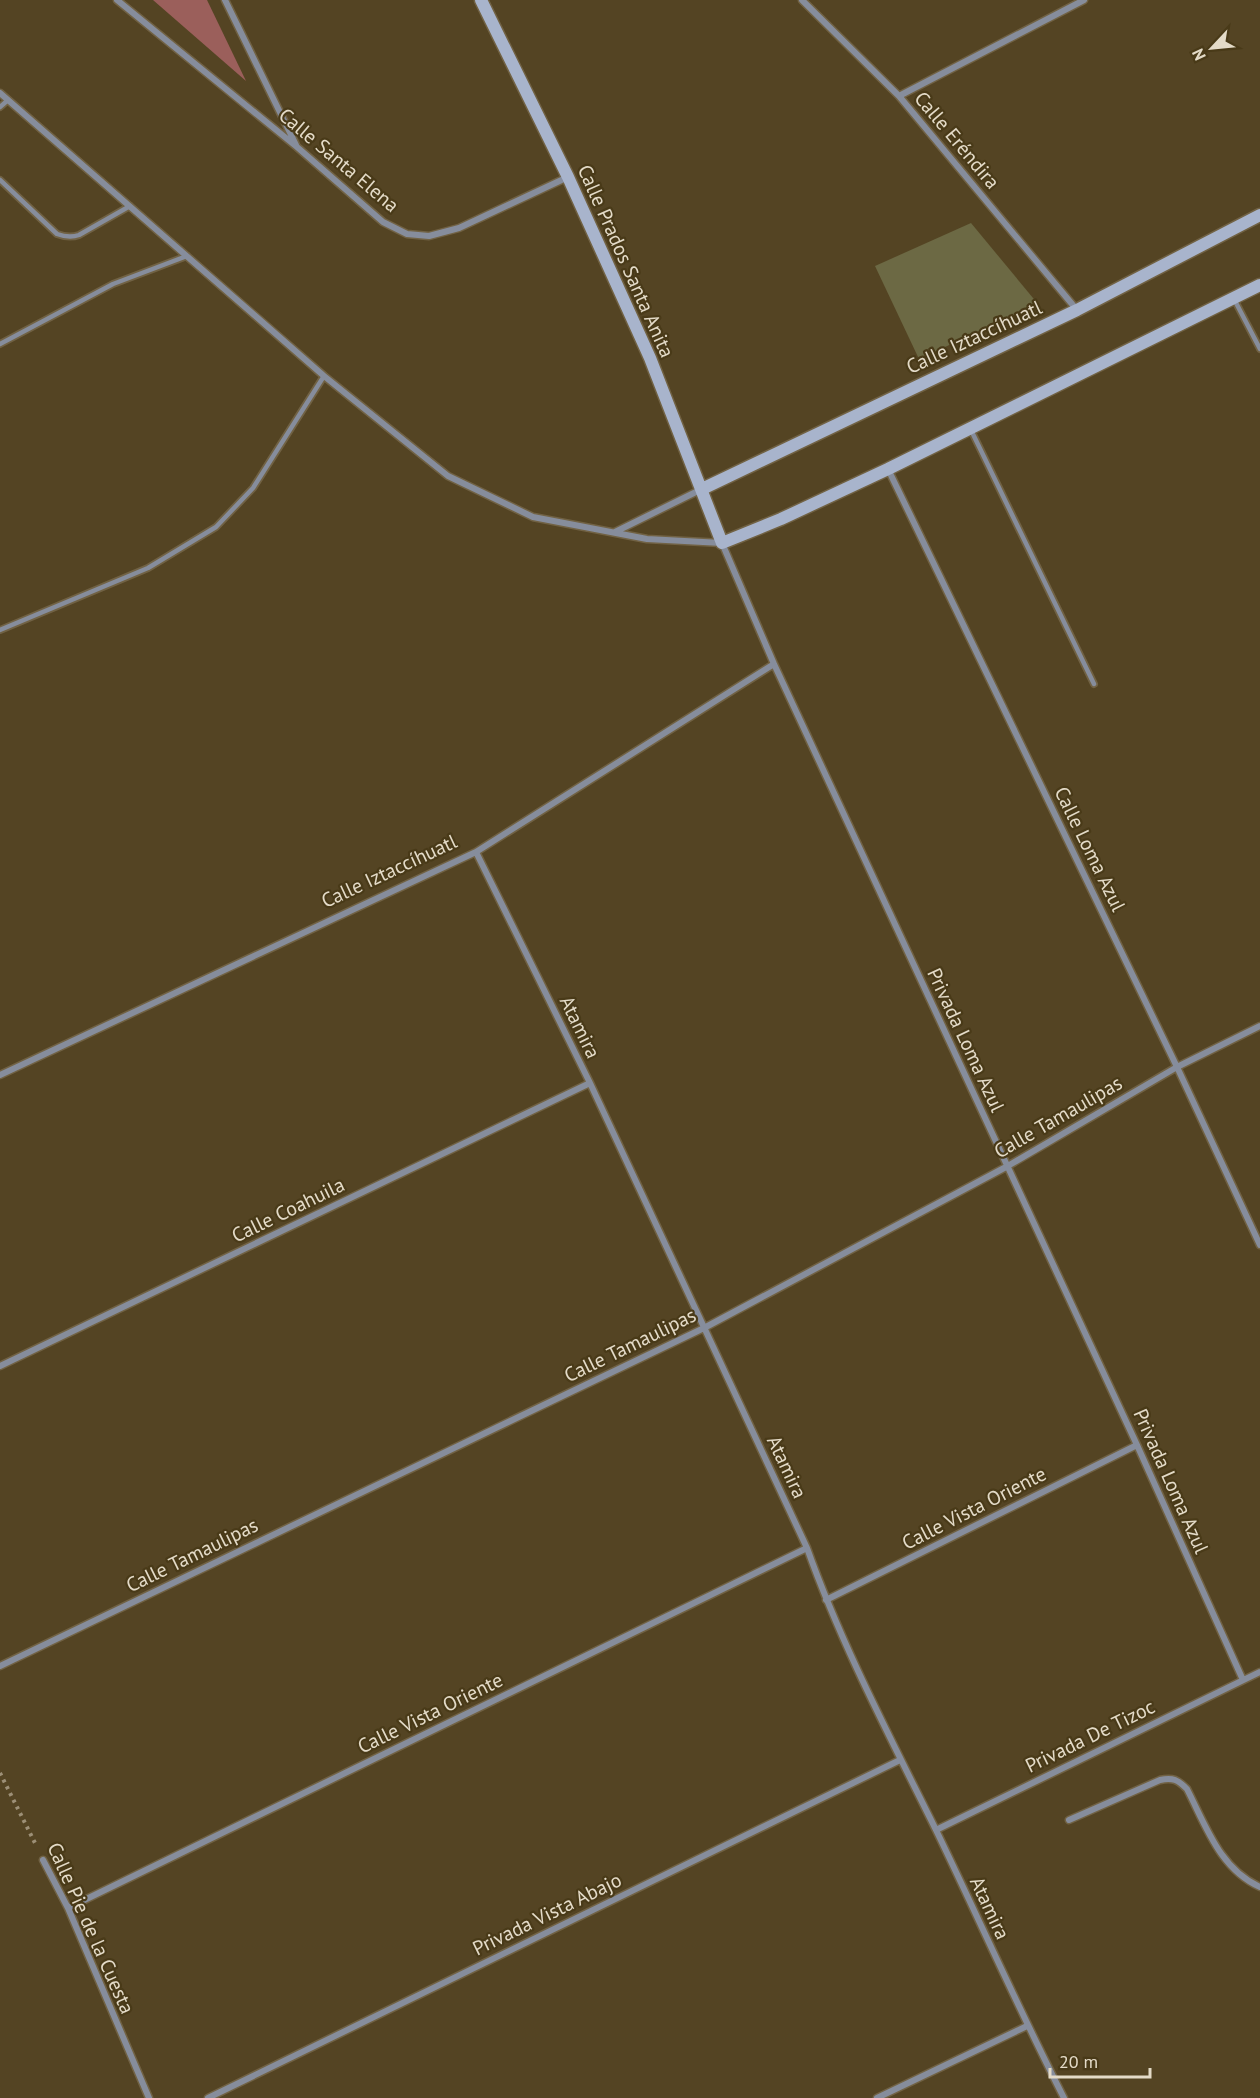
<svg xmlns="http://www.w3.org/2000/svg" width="1260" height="2098" viewBox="0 0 1260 2098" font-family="'PT Sans',sans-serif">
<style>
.green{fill:#9b5f5b}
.building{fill:#6c6944}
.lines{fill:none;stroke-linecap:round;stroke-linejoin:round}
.lane-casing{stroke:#716244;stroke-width:8}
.street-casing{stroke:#716244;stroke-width:9}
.secondary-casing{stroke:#716244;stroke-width:15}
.path{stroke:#9d9077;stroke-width:4;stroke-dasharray:3 4.5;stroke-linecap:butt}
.lane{stroke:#868d9c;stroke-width:4.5}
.street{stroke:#868d9c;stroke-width:6}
.secondary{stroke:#a8b4cc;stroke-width:12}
.labels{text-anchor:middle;stroke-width:4.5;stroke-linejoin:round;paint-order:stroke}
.street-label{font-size:20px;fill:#e4dbc8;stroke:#493a18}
</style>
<rect width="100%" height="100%" fill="#544423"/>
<!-- green -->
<path class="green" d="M153,0H207L246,81Z"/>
<!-- building -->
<path class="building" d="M971,223L1038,304L919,359L875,266Z"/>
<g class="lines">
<defs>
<path id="lane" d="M0,107L8,100
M0,180L57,234C65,237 71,238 79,235L130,206
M1234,299L1260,349
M0,344L113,284L187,256
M971,430L1094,684
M0,630L148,568L216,527L253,488L324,376"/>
<path id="street" d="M117,0L297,147L383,222L407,234L429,236L459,228L568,177
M225,0L296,145
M802,0L899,96L1077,310
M0,93L324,376L448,476L533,517L647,539L722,543L774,664L1137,1445L1243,1680
M899,96L1084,0
M888,469L1177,1067L1260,1245
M615,532L702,489
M476,852L590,1083L807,1548C842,1646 890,1737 936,1830C979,1919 1019,2010 1064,2098
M0,1075L476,852L774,664
M0,1366L590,1083
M826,1600L1137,1445
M0,1666L704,1328L1006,1167L1177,1067L1260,1026
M1069,1820L1160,1780C1173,1777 1178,1780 1187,1789C1206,1826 1220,1869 1260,1887
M936,1830L1260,1672
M43,1860L68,1908L149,2098
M68,1908L807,1548
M208,2098L900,1760
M877,2098L1027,2026"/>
<path id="secondary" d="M481,0L568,177L650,358L722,543L781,519L888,469L1260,285
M702,489L1077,310L1260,215"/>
</defs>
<!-- lane casing -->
<use href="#lane" class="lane-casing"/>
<!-- street casing -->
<use href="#street" class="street-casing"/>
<!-- secondary casing -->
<use href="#secondary" class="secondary-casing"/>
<!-- path -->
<path class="path" d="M0,1773L35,1843"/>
<!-- lane -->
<use href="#lane" class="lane"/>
<!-- street -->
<use href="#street" class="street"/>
<!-- secondary -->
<use href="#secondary" class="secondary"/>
</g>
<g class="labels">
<!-- street labels -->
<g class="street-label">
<text transform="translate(957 140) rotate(50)" y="7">Calle Eréndira</text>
<text transform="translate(339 160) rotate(40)" y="7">Calle Santa Elena</text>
<text transform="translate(626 261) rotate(66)" y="7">Calle Prados Santa Anita</text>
<text transform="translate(974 337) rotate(-25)" y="7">Calle Iztaccíhuatl</text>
<text transform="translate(1090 849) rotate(64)" y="7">Calle Loma Azul</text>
<text transform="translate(389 871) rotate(-25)" y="7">Calle Iztaccíhuatl</text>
<text transform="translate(580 1027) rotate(64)" y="7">Atamira</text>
<text transform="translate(966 1040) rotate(65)" y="7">Privada Loma Azul</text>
<text transform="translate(1058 1117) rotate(-30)" y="7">Calle Tamaulipas</text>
<text transform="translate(288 1210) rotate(-26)" y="7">Calle Coahuila</text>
<text transform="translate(630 1345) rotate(-26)" y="7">Calle Tamaulipas</text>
<text transform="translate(787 1467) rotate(65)" y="7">Atamira</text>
<text transform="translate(1171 1481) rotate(66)" y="7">Privada Loma Azul</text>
<text transform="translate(974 1508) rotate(-27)" y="7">Calle Vista Oriente</text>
<text transform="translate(192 1555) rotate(-26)" y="7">Calle Tamaulipas</text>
<text transform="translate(430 1713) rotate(-26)" y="7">Calle Vista Oriente</text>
<text transform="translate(1090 1736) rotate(-26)" y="7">Privada De Tizoc</text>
<text transform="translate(990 1908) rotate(65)" y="7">Atamira</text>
<text transform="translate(547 1914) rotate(-26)" y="7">Privada Vista Abajo</text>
<text transform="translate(91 1928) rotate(66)" y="7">Calle Pie de la Cuesta</text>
</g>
</g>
<!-- north arrow -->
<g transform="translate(1212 48) rotate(244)" stroke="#493a18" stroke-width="4.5" paint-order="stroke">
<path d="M0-4.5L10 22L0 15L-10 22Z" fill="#e4dbc8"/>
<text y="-9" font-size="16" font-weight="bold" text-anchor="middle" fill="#e4dbc8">N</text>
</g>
<!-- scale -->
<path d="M1050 2068v9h100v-9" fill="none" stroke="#e4dbc8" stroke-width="3"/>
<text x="1059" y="2068" font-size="18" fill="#e4dbc8" stroke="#493a18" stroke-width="4.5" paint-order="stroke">20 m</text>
</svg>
